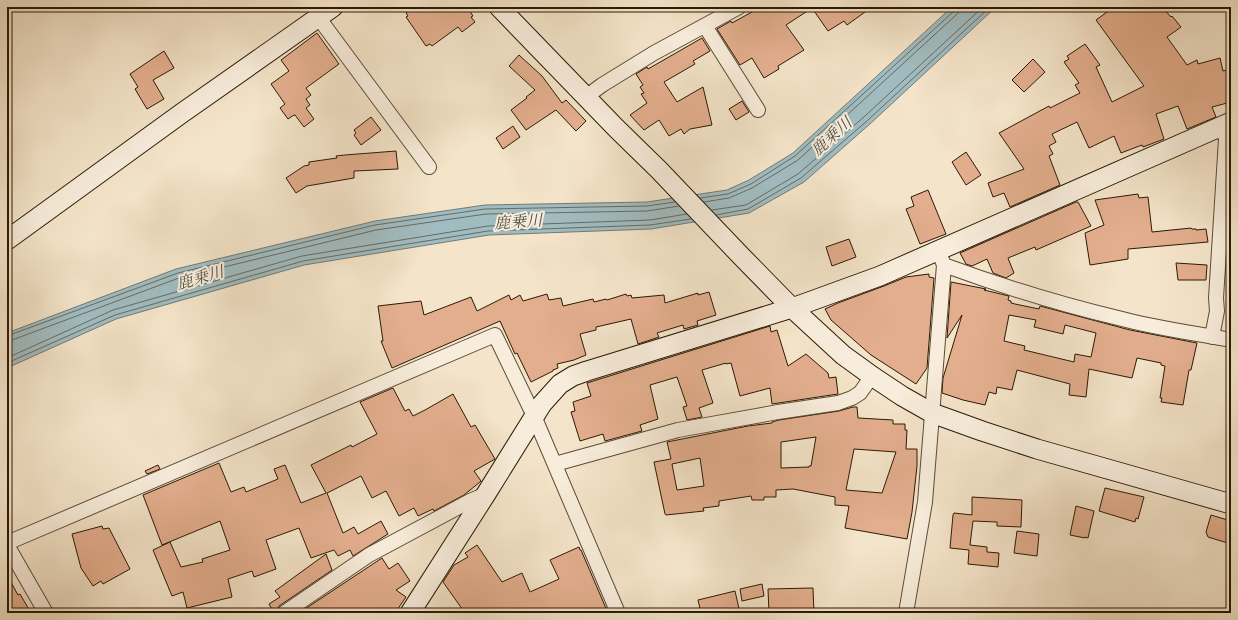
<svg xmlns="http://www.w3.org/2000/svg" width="1238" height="620" viewBox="0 0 1238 620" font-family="'Old Standard TT','Noto Serif JP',serif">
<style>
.water{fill:#a1bcc1;stroke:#717b75}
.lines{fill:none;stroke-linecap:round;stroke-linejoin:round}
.shore{stroke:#666b62;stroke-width:1}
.building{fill:#e3ae8e;stroke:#2a1a04;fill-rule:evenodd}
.street-casing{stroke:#5c4c35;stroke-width:16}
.secondary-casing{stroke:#2a1a04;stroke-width:21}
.street{stroke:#f8eddc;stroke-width:14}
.secondary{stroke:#f8eddc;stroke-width:19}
.labels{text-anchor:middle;stroke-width:4;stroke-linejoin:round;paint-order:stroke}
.water-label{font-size:16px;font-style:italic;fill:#545346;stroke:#f8eddc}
</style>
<rect width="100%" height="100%" fill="#f4e4c9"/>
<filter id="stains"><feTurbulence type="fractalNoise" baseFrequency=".005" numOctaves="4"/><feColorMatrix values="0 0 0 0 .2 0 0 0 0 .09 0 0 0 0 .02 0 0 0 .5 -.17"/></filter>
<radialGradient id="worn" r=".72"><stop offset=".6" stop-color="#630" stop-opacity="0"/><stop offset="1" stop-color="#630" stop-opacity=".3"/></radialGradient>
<!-- water -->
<path class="water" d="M952,7H996L871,123L804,182L749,213L651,229L489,235L304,265L116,319L7,368V333L176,269L375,221L485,205L647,202L727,190L749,180L793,153Z"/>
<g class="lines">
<!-- shore -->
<path class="shore" d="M700,198L728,194L751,184L795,156L953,12L954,7
M704,202L729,198L752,188L798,160L956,15L959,12L960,7
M712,210L746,205L798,174L865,116L983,7
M716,215L748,209L801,178L868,120L990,7
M7,336L178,273L375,225L485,209L647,206L675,202
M7,341L12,340L179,278L376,230L486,214L647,211L679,206
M7,358L113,310L302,256L488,226L650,220L687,214
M7,363L115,315L303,261L488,231L650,225L691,219"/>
</g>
<!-- building -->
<path class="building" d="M413,7H467L473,16L471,17L475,22L462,32L458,27L432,46L430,44L426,46L406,17L408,16L406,13Z
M761,7H872L847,25L844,21L828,31L812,8L786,25L804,50L778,66L779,69L764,78L752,58L740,65L717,29L731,21L732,23Z
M1114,7H1162L1171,17L1172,16L1181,27L1167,37L1187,65L1197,60L1198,64L1220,58L1223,71L1231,69V102L1212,107L1216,117L1187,129L1178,106L1156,114L1164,139L1143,147L1142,145L1121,153L1114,136L1089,148L1077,122L1052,134L1056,142L1049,146L1053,154L1049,156L1060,185L1010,207L1004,193L993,197L988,183L1024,169L999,133L1049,106L1050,108L1080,93L1075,85L1079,83L1064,62L1069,59L1067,56L1085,44L1100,65L1096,67L1112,102L1144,86L1096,20Z
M317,33L339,64L306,88L311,95L306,99L310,105L306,108L314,119L304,127L295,115H294L288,119L280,108L285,104L271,84L289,71L281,60Z
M702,38L710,51L693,61L695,64L664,82L677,102L703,87L712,125L690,129L684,134L681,129L669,136L659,120L644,130L630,115L647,103L641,94L644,93L640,87L643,85L636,74L647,67L648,69Z
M164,51L174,68L153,80L164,99L147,109L135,89L138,87L130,74Z
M519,55L542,76L562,103L566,100L586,121L576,131L556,110L526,130L511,110L527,98L526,97L535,90L509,66Z
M1033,59L1045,72L1024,92L1012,80Z
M742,101L749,112L736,120L729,109Z
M371,117L381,130L361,145L354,135L356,133L354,130Z
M513,126L520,137L503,149L496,138Z
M396,151L398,169L354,171V178L307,186L296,193L286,178L304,166L309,165V162L337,158L336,156L345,155Z
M966,152L981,175L966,185L952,162Z
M928,190L946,234L920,244L906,209L914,206L911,197Z
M1138,194L1139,198L1148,197L1152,232L1191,228L1192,229H1196V230L1206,229L1208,242L1128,249V259L1090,265L1085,233L1104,225L1095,200Z
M1076,202H1078L1091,226L1036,250L1035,247L1008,258L1014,273L1006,278L993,273L987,259L972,266L966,264L960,253Z
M849,239L856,257L832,266L826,247Z
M1176,263L1207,265L1206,280H1178Z
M929,274V277L934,278L927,368L916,384L871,355L831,320L825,309L838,303L884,286L906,277Z
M951,282L986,289L984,290L1009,296L1008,300L1011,301V303L1015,304L1039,309L1040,306L1130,330L1197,343L1191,370H1189L1183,405L1161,402L1162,398H1160L1165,366L1161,365V363L1137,358L1132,378L1089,369L1086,397L1069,395L1070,384L1017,370L1012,390L997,387L996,394L989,392L985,405L963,400L942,393L943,378L962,315L947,338ZM1009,315L1036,320L1034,327L1063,334L1065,325L1096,333L1091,357L1075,354L1074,362L1024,350L1025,346L1004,341Z
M709,292L716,315L697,321L698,325L684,329L683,325L657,333L659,337L638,344L631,319L596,327V330L580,334L586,355L574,360L557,364L558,368L553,370V371L531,382L517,353L515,354L500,321L392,368L381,341H383L378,306L421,301L424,315L471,297L477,311L509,295L511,300L520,295L523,301L547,294L549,300L561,298L563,306L593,299L594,302L606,299L607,300L626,294L627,296L631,295L632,298L664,295L665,303L698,293V295Z
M770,326L771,332L777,330L788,366L806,354L828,373L829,378L836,377L838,394L772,404L770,388L740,396L731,363L726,364V363L702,370L713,403L699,408L702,417L687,420L683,407L687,406L677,377L650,385L658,419L640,425L642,431L605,441L603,434L580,441L571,412L575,411L573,402L591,396L587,383Z
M393,388L405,411L409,409L413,416L425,410L453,394L471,427L475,425L495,459L474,471L481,481L480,482L464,495L434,511L433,509L418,516L414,508L399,516L386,491L372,498L361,476L327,493L343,533L354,527L358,534L381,521L388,534L353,556L350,550L338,556L334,550L311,558L299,528L266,540L276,569L254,577L252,571L228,579L232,597L187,608L183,592L172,596L153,550L170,542L181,567L203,562L202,559L230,550L220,521L162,545L143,495L219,463L231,492L244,487L246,492L278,479L274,469L285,465L301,503L326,493L311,465L351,445L352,447L377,434L360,402Z
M853,407H857L858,418L893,420V424H905V430H907L906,449H917V466L912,512L907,539L845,528L849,506L835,505V497L793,489L776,490V497H764V500H752L751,496L719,501V506L703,508L704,511L666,515L665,514L654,462L671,459L667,442L748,426L772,423V422L779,420L839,411ZM816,437L811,466H809V467L781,468V442ZM854,449L896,452L882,493L846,490ZM700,458L704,486L677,490L672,464Z
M158,465L160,469L147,474L145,471Z
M1105,488L1144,497L1138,519L1136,518L1135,522L1099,511Z
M972,497L1022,500L1021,527L997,526V522L973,521L970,545L987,547V552L999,553L998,567L968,564L969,550L950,548L953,515L954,513L972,515Z
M1076,506L1094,511L1088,538L1085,537V538L1070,535Z
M1211,515L1231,521V544L1208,537L1206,532Z
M102,526L103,529L109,528L130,569L103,584L101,581L93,586L81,568L72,534Z
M1017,531L1039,534L1037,556L1014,553Z
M477,545L502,582L522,573L530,592L559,579L550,560L579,547L580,550H581L608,613H465L443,582L454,565L468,557L465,553Z
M326,554L332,570L279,606L276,613H274L269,604L280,597L275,591Z
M382,558L389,569L398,563L410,581L396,590L406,597L395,613H299Z
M7,575L18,595L20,594L31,613H13L7,602Z
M762,584L764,596L742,601L740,589Z
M813,588L814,613H769L768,589Z
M735,591L740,613H701L698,600Z"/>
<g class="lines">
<defs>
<path id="street" d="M318,17L429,167
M705,26L758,110
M586,97L602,85L654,53L739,7
M944,265C1001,286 1059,304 1118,318C1155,328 1193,333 1231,340
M1212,337L1217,311L1216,298L1226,139L1222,126
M555,464L678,430L778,412L838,403L852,398L860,393L872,376
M7,543L495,335L534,416L618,613
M7,545L46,613
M284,613L369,555L470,501L486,494
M906,613L925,502L944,265L938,250"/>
<path id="secondary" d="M499,7L616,128L659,170L742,257L792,308L843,355L872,376L902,396L932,413L982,431L1037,449L1231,504
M7,240L182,113L333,7
M410,613L486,494L542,404L560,384L573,376L587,371L792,308L880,276L1231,122"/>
</defs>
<!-- street casing -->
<use href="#street" class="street-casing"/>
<!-- secondary casing -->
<use href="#secondary" class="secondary-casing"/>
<!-- street -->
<use href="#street" class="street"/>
<!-- secondary -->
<use href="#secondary" class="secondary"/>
</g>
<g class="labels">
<!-- water labels -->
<g class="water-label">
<text transform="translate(831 136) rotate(-42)" y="6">鹿乗川</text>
<text transform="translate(518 221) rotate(-4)" y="6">鹿乗川</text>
<text transform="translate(200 277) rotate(-16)" y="6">鹿乗川</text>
</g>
</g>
<!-- margin -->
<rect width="1238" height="620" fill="none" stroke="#f4e4c9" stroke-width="24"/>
<rect x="8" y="8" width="1222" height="604" fill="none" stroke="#2a1a04" stroke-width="2"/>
<rect x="12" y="12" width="1214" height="596" fill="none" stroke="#2a1a04"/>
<rect width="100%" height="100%" filter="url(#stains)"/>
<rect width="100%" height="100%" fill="url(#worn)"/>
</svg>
